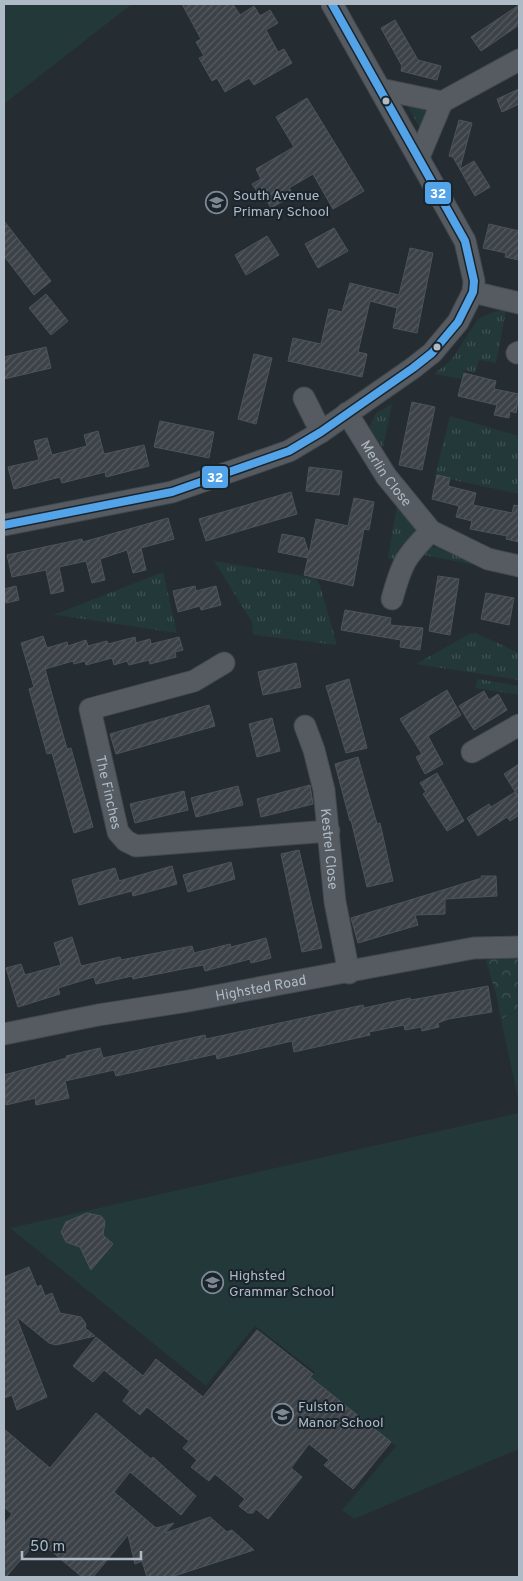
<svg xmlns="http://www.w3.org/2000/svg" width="523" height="1581" viewBox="0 0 523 1581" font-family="Overpass,sans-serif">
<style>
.grass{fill:url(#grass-tufts)}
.forest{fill:url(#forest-crowns)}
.green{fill:#233838}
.building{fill:url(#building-hatch);stroke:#4d545a}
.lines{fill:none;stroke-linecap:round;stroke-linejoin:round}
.minor-casing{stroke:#43484d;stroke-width:23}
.minor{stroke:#565b61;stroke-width:21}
.bus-1-casing{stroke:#1a242c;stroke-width:11}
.bus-1{stroke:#53a3e8;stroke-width:8}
.bus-dot{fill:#aebac5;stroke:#1a242c;stroke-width:2}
.labels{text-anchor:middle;stroke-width:4;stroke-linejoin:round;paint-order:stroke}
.poi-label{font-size:14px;fill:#aebac5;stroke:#1a242c;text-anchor:start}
.street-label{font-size:14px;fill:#aebac5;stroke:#1a242c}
.line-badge{stroke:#1a242c;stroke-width:2}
.badge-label{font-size:14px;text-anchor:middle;font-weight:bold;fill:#fff}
</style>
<defs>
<pattern id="grass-tufts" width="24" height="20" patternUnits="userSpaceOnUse" patternTransform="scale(1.25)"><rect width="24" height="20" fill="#233838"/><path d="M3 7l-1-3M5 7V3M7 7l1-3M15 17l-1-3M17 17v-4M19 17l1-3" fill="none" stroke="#405353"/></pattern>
<pattern id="forest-crowns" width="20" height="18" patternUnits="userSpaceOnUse" patternTransform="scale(1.25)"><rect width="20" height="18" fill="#233838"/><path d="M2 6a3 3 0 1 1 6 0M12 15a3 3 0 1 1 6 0" fill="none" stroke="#405353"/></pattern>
<pattern id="building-hatch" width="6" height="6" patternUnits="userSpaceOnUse" patternTransform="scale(1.25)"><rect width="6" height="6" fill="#3c4247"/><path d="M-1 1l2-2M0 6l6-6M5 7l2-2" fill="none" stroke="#565b60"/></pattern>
</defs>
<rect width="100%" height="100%" fill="#252c32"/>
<!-- grass -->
<path class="grass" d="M404,100L428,108L422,132Z
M503,310L506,311L496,363L479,360L475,373L464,370L461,379L434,374L452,359L478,319L493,312Z
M392,404L383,448L369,427L376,413Z
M450,416L519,436V494L435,476Z
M397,506L418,529L417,535L395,560L388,558Z
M443,546L490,568L424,555L431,547Z
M214,561L315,578L320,586L337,645L253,635L252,622Z
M163,572L177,633L50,614H56Z
M476,633L519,653V680L416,664L469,634Z
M478,679L519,686V695L475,688Z"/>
<!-- forest -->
<path class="forest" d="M519,956V1008L501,1020L497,998L486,960Z"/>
<!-- green -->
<path class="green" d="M4,4H132L4,104Z
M519,1008V1103L501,1020Z
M519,1113V1449L354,1519L342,1510L396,1446L310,1377L315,1372L255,1326L206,1386L10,1228Z"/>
<!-- building -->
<path class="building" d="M182,4H233L240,15L254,6L260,16L270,10L278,23L266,30L278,52L284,49L292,63L254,85L249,78L225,92L217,78L212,81L199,58L204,56L196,42L201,39Z
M519,5V25L481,51L471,37Z
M395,20L418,60L441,66L437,80L401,71L402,66L381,28Z
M519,89V104L502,112L497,99Z
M307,98L364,191L333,209L313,174L289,188L294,195L271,208L263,194L260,196L252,184L261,179L256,169L294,147L276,117Z
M459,120L472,123L460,169L474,161L490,187L475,196L453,157L449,156Z
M4,221L51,281L34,295L4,256Z
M489,224L519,231V260L505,257L506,253L483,248Z
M334,228L348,251L318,268L305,244Z
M267,236L279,255L246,275L235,255Z
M410,248L433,253L417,333L393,328L397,308L370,301L358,352L367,354L362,377L288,361L293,338L321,344L329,309L342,312L350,283L399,295Z
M46,294L68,321L51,335L29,308Z
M46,347L51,368L4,379V357Z
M254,354L272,358L256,424L238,419Z
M464,373L496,381L494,389L519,394L516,413L510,411L509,418L494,415L497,405L458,396Z
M412,402L435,407L422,470L399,465Z
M160,421L214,432L209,458L154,447Z
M98,431L104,454L144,445L149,466L106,477L105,472L62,483L60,477L14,489L8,467L39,460L34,441L47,438L52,455L87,446L84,435Z
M309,467L342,471L339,495L306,491Z
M437,475L450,478L448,486L476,493L473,505L512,513L514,505L519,506V542L506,539L507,536L470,529L472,521L456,517L459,506L432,499Z
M291,492L297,514L206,541L199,519Z
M354,498L374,502L369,530L364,529L353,586L304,575L308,558L278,552L282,534L304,538L309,554L316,519L348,526Z
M168,518L174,539L141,548L146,570L133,573L127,550L100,559L105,580L92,583L86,561L59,567L64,591L51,594L46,570L12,577L7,555L82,539L83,542Z
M438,576L459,579L450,635L429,631Z
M16,586L19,600L6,603L4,589Z
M195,586L196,591L216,586L221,605L201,610L200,606L178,612L173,591Z
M486,593L514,598L509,625L481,619Z
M345,610L391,618L390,625L423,628L420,650L400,647L401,640L341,630Z
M43,636L47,648L67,642L68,646L86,640L88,646L107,641L108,644L135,637L136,643L150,639L151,644L179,637L183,650L175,652L176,657L150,664L149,660L129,665L127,661L114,665L112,658L86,665L85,661L74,664L73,661L45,669L67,749L71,748L93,827L74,833L52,753L47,754L29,689L34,687L21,643Z
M296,663L301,687L263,695L258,672Z
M349,679L367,748L346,753L326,686Z
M447,690L461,715L428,736L443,764L425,774L416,757L422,754L400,719Z
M484,691L489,700L498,694L507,710L474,730L459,706Z
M209,705L215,726L116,754L110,734Z
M272,718L280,751L257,757L249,724Z
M358,757L377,824L380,823L393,881L367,887L351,820L350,821L335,764Z
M519,764V798L504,774Z
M437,773L464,821L447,831L423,794L426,792L420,783Z
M310,785L313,804L261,817L257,799Z
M238,786L243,805L196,817L191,798Z
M184,791L188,810L135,823L130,804Z
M515,792L519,799V815L510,821L507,817L478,836L467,818L489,804L491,807Z
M299,850L322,948L302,952L281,854Z
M231,862L235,879L188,892L183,875Z
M172,866L177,884L133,896L132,891L79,905L72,880L115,868L119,881Z
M481,876H496L497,896L445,899V914L415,915L418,925L358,943L351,918L482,878Z
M72,937L81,966L120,957L121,960L192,946L194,953L230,944L231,947L266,938L271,958L251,963L250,959L205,971L203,965L133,979L132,976L96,984L94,977L58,988L60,994L18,1007L6,968L21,964L25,975L61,965L54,943Z
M488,986L492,1012L448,1019L438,1023L439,1027L422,1031L421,1027L405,1030L404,1025L369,1032L370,1035L294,1052L292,1041L217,1059L216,1054L116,1076L114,1070L65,1081L69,1098L36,1105L35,1098L6,1105L4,1075L67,1058L66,1056L100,1048L103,1058L205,1035L206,1039L363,1005L364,1008L410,998L411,1000Z
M87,1213L101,1216L105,1221L103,1235L113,1244L91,1270L80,1247L66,1242L61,1232L66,1222Z
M29,1267L37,1287L41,1285L45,1296L52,1293L60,1313L81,1317L86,1324L85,1328L95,1336L56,1345L49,1343L16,1316L47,1397L17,1410L12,1395L4,1398V1277Z
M257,1330L313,1374L310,1377L391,1442L353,1489L324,1465L329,1460L309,1444L291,1468L302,1477L268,1519L256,1509L253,1513H248L239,1506L245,1499L215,1474L209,1481L191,1467L197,1460L183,1448L189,1441L147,1407L140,1415L123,1401L130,1391L104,1370L93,1382L73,1366L96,1337L143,1376L156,1359L203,1397Z
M96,1413L151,1459L153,1457L196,1496L181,1515L130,1472L114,1492L156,1528L174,1523L165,1533L210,1517L227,1532L232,1530L254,1550L171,1577H147L142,1561L135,1564L128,1535L93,1577H82L38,1540L6,1577H4V1524L12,1514L4,1507V1429L50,1468Z"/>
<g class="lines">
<defs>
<g id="minor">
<path d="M380,89L442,102L419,157"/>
<path d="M442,102L519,60"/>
<path d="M473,292L519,303"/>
<path d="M517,353L519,352"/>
<path d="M304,398L321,432"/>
<path id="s1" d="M347,413L386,476L431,531L488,559L519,566"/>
<path d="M4,525L172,492L289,451L321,432L413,368L432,353L458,322L473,292L474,281L465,241L332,4"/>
<path d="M392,599C402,563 405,557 431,531"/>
<path id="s2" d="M224,663L194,681L90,709L118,832L126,841L136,846L329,831"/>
<path id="s3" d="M305,726L314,750L324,790L335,902L349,973"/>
<path d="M472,752L519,725"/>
<path id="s4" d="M4,1034L98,1015L188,1001L474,948L519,947"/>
</g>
</defs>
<!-- minor casing -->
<use href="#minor" class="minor-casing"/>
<!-- minor -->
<use href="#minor" class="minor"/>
<defs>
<path id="bus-1" d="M4,525L172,492L289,451L321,432L413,368L432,353L458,322L473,292L474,281L465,241L332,4"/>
</defs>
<!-- bus-1 casing -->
<use href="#bus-1" class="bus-1-casing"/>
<!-- bus-1 -->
<use href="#bus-1" class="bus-1"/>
</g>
<!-- icons -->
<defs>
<symbol id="school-ring" viewBox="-11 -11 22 22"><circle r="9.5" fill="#1a242c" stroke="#7e8892" stroke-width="1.5"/><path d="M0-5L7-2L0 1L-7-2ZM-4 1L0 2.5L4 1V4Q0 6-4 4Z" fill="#7e8892"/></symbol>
</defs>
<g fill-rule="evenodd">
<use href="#school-ring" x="204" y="190" width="25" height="25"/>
<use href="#school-ring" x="200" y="1270" width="25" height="25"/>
<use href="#school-ring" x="270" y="1402" width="25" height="25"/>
</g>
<!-- markers -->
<g class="bus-dot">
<circle cx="386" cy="101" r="4.5"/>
<circle cx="437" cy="347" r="4.5"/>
</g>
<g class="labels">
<!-- poi labels -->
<g class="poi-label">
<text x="233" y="200">South Avenue<tspan x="233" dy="16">Primary School</tspan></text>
<text x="229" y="1280">Highsted<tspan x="229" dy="16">Grammar School</tspan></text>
<text x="298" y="1411">Fulston<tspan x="298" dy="16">Manor School</tspan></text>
</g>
<!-- street labels -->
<g class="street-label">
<text dy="5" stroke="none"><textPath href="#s1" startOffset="72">Merlin Close</textPath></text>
<text dy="5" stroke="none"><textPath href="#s2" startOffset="228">The Finches</textPath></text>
<text dy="5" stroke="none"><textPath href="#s3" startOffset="126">Kestrel Close</textPath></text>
<text dy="5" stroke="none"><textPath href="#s4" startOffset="261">Highsted Road</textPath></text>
</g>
</g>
<g class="line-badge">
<rect x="424" y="181" width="28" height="24" rx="5" fill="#53a3e8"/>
<rect x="201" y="465" width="28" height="24" rx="5" fill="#53a3e8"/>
</g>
<g class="badge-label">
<text x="438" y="198">32</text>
<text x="215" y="482">32</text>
</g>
<!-- border -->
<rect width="523" height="1581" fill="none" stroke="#aebac5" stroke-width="10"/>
<!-- scale -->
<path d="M22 1551v8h119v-8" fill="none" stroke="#aebac5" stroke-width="2.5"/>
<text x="30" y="1551" font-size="15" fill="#aebac5" stroke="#1a242c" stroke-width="4" paint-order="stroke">50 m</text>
</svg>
